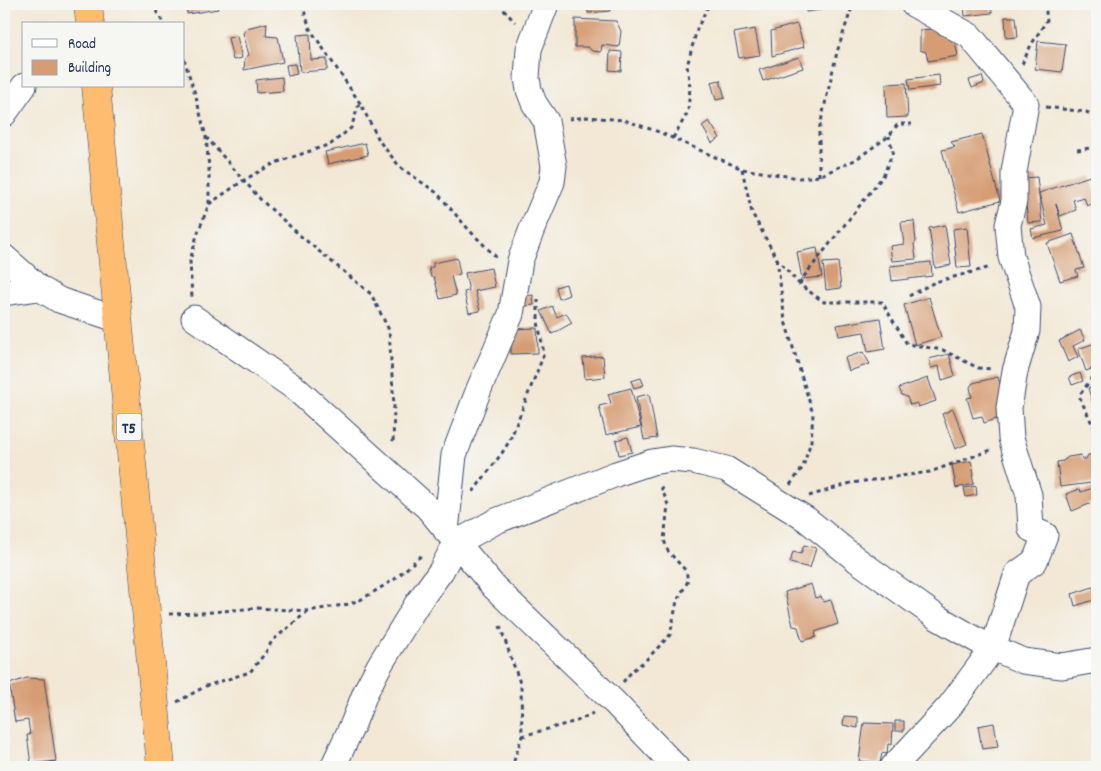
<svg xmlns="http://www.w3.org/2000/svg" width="1101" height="771" viewBox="0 0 1101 771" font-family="Dekko,sans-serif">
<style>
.building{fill:#d69d75}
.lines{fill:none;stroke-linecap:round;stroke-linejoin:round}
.minor-casing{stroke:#3b4b70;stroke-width:27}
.highway-casing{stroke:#3b4b70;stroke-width:29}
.path{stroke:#3b4b70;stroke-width:3;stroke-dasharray:4 4;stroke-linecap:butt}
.minor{stroke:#fff;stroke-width:25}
.highway{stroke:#fdbc6f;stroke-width:28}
.labels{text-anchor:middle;stroke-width:5;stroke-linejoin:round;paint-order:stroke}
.shield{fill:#f6f6f2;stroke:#5d6b8a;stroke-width:1}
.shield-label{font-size:16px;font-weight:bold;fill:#1b2f5e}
</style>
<rect width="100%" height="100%" fill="#f6f6f2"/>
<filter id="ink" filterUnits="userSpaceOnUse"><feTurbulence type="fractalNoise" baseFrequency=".02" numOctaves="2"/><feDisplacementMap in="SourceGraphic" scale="10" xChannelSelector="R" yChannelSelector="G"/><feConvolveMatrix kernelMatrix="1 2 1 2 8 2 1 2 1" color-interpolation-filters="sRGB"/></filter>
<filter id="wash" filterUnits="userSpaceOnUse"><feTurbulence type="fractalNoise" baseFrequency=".0096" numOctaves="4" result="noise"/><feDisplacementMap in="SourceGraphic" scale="20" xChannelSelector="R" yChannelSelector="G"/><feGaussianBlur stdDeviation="1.12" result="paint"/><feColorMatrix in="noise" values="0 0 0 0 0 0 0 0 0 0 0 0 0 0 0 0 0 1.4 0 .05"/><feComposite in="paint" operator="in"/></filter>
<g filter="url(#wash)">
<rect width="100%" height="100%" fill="#f2e8d5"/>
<g id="blocks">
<!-- building -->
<path class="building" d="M186,4H217L218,9L187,14Z
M587,4H610V11L588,13Z
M806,4H820L821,10L806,12Z
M964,4H991L992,13L965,16Z
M1005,17H1016L1018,37L1006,38Z
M575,19L616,21L621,31L619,47L602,45L601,52L592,51L588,47H575Z
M267,23L266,36L278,37L283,62L244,70L245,58L249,55L243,33L247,28Z
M797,24L804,47L772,56L771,31Z
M948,28L955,42L958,56L928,61L926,52L920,50V30Z
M755,29L760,55L739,58L734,33Z
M310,34L311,60L327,59V70L300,72L297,35Z
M237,36L242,58L233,60L228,38Z
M1038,41L1066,44L1062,72L1035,69Z
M610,51L622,52L621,71L609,70Z
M799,57L803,68L763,81L759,70Z
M295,64L297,74L288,76L286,65Z
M939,75L940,86L910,90L908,79Z
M982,76L984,83L972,88L969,80Z
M282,77L283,91L257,93L256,80Z
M720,80L725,98L716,100L711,82Z
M906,83L908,117L887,118L886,84Z
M709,121L720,138L712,143L702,126Z
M982,134L1000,201L959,212L942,150L955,147L951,142Z
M365,143L368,155L328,164L325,152Z
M1090,176L1097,197V202L1087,206L1084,197L1073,200L1076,210L1060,216L1056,204L1063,231L1033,238L1031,229L1047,225L1039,193Z
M1037,177L1042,222L1028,223L1023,178Z
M914,221L916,242L914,244L916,259L892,261L890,246L904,244L901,222Z
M945,225L951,265L935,268L929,228Z
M967,227L971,267L957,268L953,229Z
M1073,234L1084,268L1076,270L1078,276L1060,281L1047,243Z
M817,248L822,277L802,279L797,252Z
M457,258L460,274L451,276L456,295L440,299L434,277H431L429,268L433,267V263Z
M838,262L841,288L826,290L823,263Z
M931,262L932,276L892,281L890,266Z
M491,268L495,287L475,291L480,311L469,313L464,292L469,291L465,273Z
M566,284L569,295L559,299L556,287Z
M533,295L534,305L517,307V297Z
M929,297L941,337L915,345L904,305Z
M552,306L557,317L566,313L572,323L552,334L541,311Z
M880,318L885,349L868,352L864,332L839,336L837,325Z
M537,328L538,353L511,354V329Z
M1080,330L1085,340L1073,346L1078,357L1068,362L1059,341Z
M1095,343L1097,351V367L1086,371L1078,349Z
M863,352L870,364L849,371L845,358Z
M949,354L955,376L942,380L939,366L931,368L929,359Z
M603,356L605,377L585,379L583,358Z
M1080,373L1083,381L1072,385L1069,377Z
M998,377L1005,404L1003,417L984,423L982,416L973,418L967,398L972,397L970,387L973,383Z
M641,378L644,385L634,388L631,381Z
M928,378L936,401L918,407L917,403L910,405L907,397L902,395L899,388Z
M1097,385V407L1094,408L1088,388Z
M631,388L641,427L606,435L599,406L611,403L608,394Z
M649,394L657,438L644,440L636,397Z
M953,409L967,444L955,449L942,414Z
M628,437L632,452L619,455L616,440Z
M1097,454V480L1091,483L1060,487L1057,462L1063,461L1068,457L1081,455L1082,459H1086L1088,455Z
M971,461L974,474L972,475L974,484L956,488L952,465Z
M1095,484H1097V501L1072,511L1066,494L1080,489L1081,492L1096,487Z
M976,486L977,495L966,497L964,488Z
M804,545L816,548L810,568L790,563L793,552L801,554Z
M811,584L815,598L821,596L823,602L831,600L838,624L815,632L816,637L802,641L798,627L793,626L785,592Z
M1093,587L1097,599L1075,606L1072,594Z
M27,678L44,679L56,761L31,764L27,735H30L28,720L15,722L9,684Z
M844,716L858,717V728L843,725Z
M895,721H904V731H895Z
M864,723L893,724L892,745L888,744L887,754L882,753L880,763L859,761Z
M994,723L998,747L982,749L978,726Z
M55,762L56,767H34L33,766Z"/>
</g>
</g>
<g filter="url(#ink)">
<use href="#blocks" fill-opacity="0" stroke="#3b4b70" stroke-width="1"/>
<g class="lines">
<defs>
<path id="minor" d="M4,114L24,86
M4,257L39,288L59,300L119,320
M4,293L39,288
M194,318L295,388L428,508L494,587L615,703L676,767
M446,531L454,455L479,389L511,314L520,261L532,229L552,182L554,166L546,121L534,103L529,90L527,78L529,49L546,4
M333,767L353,724L366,691L379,666L417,604L441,571L456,543L496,521L616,474L652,462L671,459L693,461L726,469L806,519L857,560L938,618L982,643L1023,661L1062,666L1097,660
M893,767L950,706L993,648L1017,574L1035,561L1045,535L1031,529L1029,495L1011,438L1009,408L1015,371L1027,331L1028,307L1011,257L1008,225L1014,201V172L1026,104L970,36L913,4"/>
<path id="highway" d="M88,4L90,24
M96,86L161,767"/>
</defs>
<!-- minor casing -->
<use href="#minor" class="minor-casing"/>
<!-- highway casing -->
<use href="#highway" class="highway-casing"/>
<!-- path -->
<path class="path" d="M152,4L164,24
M302,4L310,29L360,103L380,142L400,167L437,193L470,231L498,259
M498,4L515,22
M184,59L196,97L206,137L209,168V204L197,235L190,261L192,298
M1022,64L1031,45L1047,20L1045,4
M1046,107L1086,112L1097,116
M569,119L587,117L624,120L659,132L742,169L799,178L819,176L855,160L889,136L898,124H912
M206,137L261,200L303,238L371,294L389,330L394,406L393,445
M673,138L688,112L690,87L687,66L697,29L709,4
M1077,150L1097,147
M742,169L752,213L777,259L800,285L824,302H882L907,344L943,350L978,368L993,369
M819,176V130L837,52L853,4
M209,204L244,180L275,163L331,144L351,128L359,104
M777,259L785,321L813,414L811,441L803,467L790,485
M800,284L802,279L883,176L893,152L889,136
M909,296L935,282L991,267
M1097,371L1079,396L1097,434
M473,492L502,453L510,440L544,354L538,322V298
M809,496L851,483L930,472L991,450
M169,614L201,613L256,608L308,611L349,604L362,599L395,579L423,554
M500,626L521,686L522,736L512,767
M623,682L633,670L645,661L670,635L677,601L688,581L686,571L668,551L664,540L668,505L660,484
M177,702L206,686L250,672L266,652L272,641L308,611
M522,736L577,721L593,713"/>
<!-- minor -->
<use href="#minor" class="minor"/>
<!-- highway -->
<use href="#highway" class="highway"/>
</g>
</g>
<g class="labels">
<!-- shield labels -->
<rect class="shield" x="116.5" y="413.5" width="25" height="27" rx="4"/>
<g class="shield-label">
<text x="129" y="433">T5</text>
</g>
</g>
<!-- margin -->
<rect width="1101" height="771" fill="none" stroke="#f6f6f2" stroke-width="20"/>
<!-- legend -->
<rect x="22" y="22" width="162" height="65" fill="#f6f6f2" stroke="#9ea6b7"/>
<rect x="32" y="39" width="25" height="8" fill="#ffffff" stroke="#9ea6b7"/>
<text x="68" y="48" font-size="15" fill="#1b2f5e">Road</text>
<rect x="32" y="60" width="25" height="15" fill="#d69d75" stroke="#9ea6b7"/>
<text x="68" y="72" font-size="15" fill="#1b2f5e">Building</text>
</svg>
